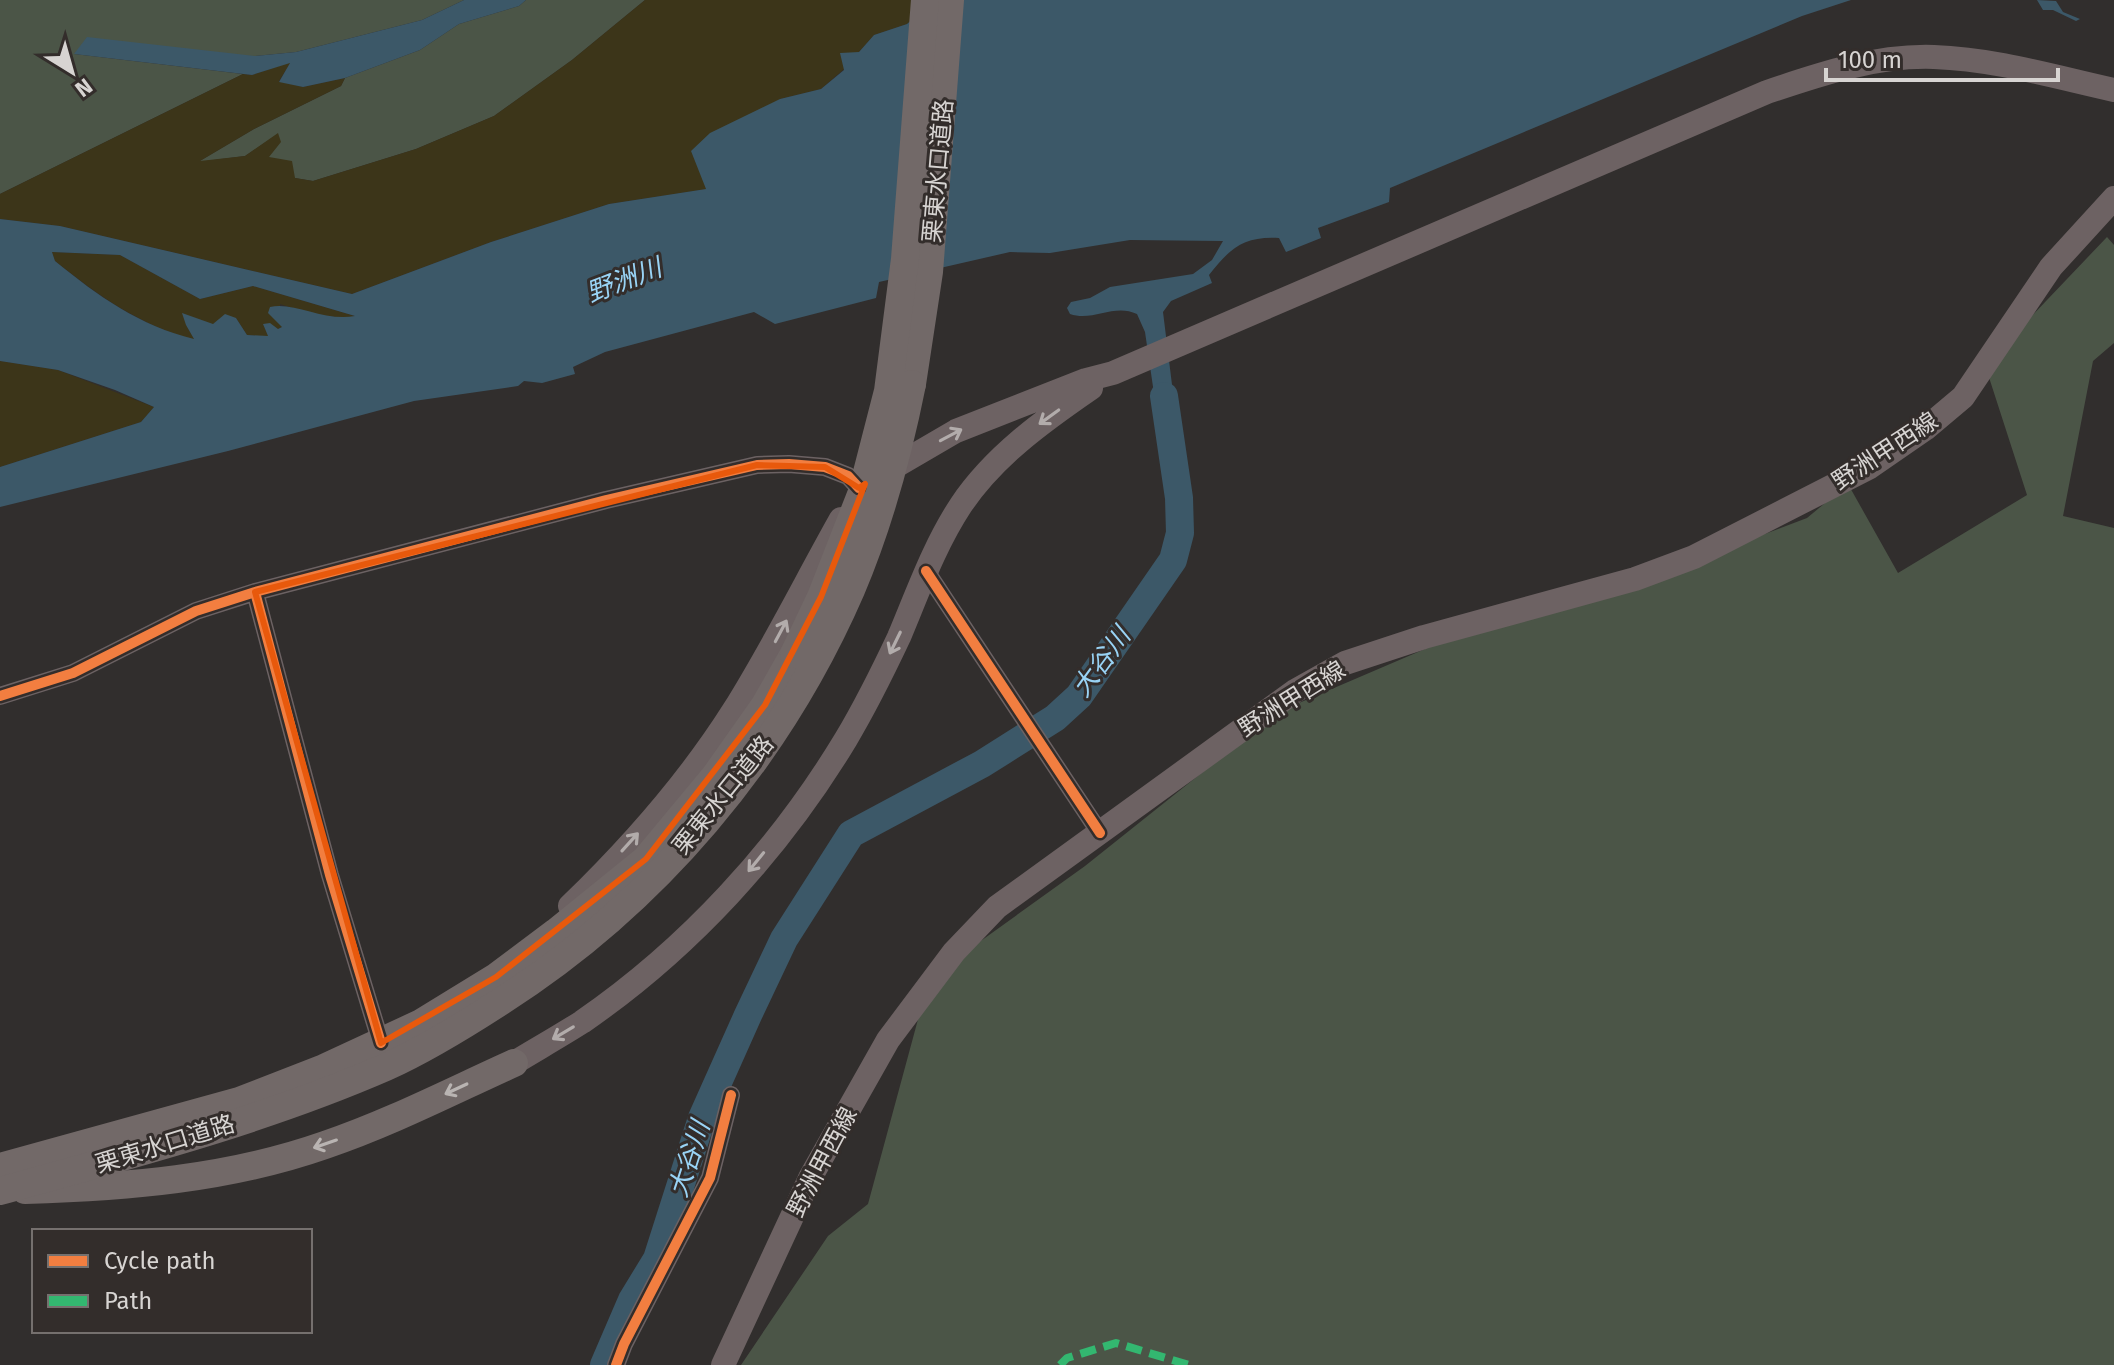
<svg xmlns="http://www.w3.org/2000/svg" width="2114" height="1365" viewBox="0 0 2114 1365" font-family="'Fira Sans','Noto Sans JP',sans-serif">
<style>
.green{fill:#4b5547}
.sand{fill:#3c3519}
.water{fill:#3c5868;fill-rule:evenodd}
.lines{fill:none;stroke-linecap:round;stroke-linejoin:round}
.river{stroke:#3c5868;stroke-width:28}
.minor{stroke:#6c6263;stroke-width:18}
.major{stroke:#6d6263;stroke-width:24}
.highway{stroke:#726968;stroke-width:28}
.highway-bridge{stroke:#726968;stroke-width:28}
.quiet{stroke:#33b770;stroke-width:8;stroke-dasharray:16 8;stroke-linecap:butt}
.cycleway-casing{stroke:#332d2b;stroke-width:15}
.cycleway{stroke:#f27e40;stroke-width:10}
.oneway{stroke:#b2acab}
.oneway2{stroke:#b9b4b2}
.marked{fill:none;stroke:#e8590c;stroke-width:6;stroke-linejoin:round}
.labels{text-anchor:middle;stroke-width:6;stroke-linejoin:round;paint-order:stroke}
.street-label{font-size:24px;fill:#d7d4d2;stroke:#332d2b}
.water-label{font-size:26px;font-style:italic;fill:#99d3f5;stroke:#332d2b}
</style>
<rect width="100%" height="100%" fill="#312e2d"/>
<!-- green -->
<path class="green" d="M0,0H464L422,20L296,52L255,56L74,54L243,74L0,194Z
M526,0H645L572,60L494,116L416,149L313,181L295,178L268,157L278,134L245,156L198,162L254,129L341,86L345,78L420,50L459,24L519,6Z
M2107,237L2114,245V343L2093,361L2063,516L2114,528V1365H741L828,1236L868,1204L920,1012L957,958L1085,866L1278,712L1488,622L1625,587L1807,518L1848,484L1898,573L2027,495L1985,365Z"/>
<!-- sand -->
<path class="sand" d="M645,0H934L907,24L874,35L844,69L821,89L780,99L707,189L609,204L491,242L352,294L60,226L0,219V194L243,74L252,75L291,62L279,81L303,87L345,78L341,86L254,129L200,161L245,156L278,133L281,142L269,157L292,161L295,178L313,181L416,149L494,116L572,60Z
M52,252L120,255L200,299L253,286L358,317C331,319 306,313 280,304L282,327L278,329L264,325L269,337L247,335L236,318L213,324L186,325L195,340C141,326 99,296 55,261Z
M0,361L58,370L154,407L141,422L0,467Z"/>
<!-- water -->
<path class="water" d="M464,0H526L519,6L459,24L420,50L345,78L303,87L279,82L290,63L252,75L74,54L87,37L255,56L296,52L422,20Z
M934,0H1851L1802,16L1390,188L1389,202L1318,228L1321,238L1286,252L1279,238C1244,236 1230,248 1209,275L1212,283L1171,301L1163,312L1176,417L1171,419L1173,434L1164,436L1162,421H1158L1145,332L1137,314C1114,303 1093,322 1070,314L1067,308L1071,302L1090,298L1110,287L1193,274L1212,260L1223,241L1130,240L1050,253L1010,252L879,282L876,298L775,324L754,312L605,352L573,367L575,374L542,383L524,381L518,386L414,401L228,451L0,507V467L141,422L154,407L115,390L58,370L0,361V219L60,226L352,294L491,242L609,204L706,189L691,151L710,133L780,99L821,89L844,70L840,53L859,52L874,35L907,24ZM52,252L120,255L200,299L253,286L355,316C325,322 293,301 270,307L268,313L282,327L278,329L270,323L263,324L268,336L247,335L236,318L225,314L213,324L182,313L186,325L194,339C140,326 98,296 55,261Z
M2037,0L2056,1L2063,12L2080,19L2076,21L2053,10H2043Z"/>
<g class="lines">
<!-- river -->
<path class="river" d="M604,1365L632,1300L657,1259L702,1118L748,1015L784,939L851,834L982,764L1055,718L1079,696L1173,560L1180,533L1179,498L1164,396"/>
<!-- minor -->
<path class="minor" d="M926,571L1100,833
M255,592L330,875L381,1043
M0,696L73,673L196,611L255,592L606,500L757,465L789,464L825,467L848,476L859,488
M616,1365L624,1344L710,1178L731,1095"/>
<!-- major -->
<path class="major" d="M884,473L956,431L1086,380L1113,373L1767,92C1820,74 1877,55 1934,57C1995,59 2055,77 2114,90
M570,906C630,848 689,781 734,710C773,648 805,583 841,519
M514,1063C537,1049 560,1036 582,1022C688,949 779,850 846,739C865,707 883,671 899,637C918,592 934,546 961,505C994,456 1043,421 1091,388
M723,1365L810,1178L888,1040L954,952L997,907L1295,691L1345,663L1424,637L1635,579L1694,557L1870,467L1925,429L1963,397L2051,267L2114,198"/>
<!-- highway -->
<path class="highway" d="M912,384L929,272L950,0
M0,1167L239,1101L324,1068L421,1023L496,977L556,932L646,859L715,776L765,705L794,654
M25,1190C126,1187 228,1179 325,1145C390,1123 452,1091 514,1063"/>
<!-- highway-bridge -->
<path class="highway-bridge" d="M794,654L821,597L862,492L888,391L905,259L925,0
M0,1191C130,1155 262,1121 386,1067C426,1049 463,1026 500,1002C654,904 778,758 851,590C879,524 898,454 912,384"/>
<!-- quiet -->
<path class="quiet" d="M1060,1365L1067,1358L1116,1343L1189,1365"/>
<defs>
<path id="cycleway" d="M926,571L1100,833
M255,592L330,875L381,1043
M0,696L73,673L196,611L255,592L606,500L757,465L789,464L825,467L848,476L859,488
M616,1365L624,1344L710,1178L731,1095"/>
</defs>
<!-- cycleway casing -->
<use href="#cycleway" class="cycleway-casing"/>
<!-- cycleway -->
<use href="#cycleway" class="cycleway"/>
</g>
<!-- one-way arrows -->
<defs><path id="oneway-shaft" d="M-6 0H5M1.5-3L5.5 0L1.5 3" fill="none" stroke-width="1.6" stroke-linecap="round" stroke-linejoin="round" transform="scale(2)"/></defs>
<g class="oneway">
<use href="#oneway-shaft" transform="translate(1049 417) rotate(144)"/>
<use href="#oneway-shaft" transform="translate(951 435) rotate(-28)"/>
<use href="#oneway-shaft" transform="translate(781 631) rotate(-62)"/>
<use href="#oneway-shaft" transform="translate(895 643) rotate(116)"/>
<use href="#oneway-shaft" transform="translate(630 842) rotate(-48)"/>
<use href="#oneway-shaft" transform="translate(756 862) rotate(129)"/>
<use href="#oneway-shaft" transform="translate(563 1033) rotate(149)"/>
</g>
<g class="oneway2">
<use href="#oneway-shaft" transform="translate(456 1089) rotate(155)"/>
<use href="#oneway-shaft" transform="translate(325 1144) rotate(161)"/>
</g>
<!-- marked area -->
<path class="marked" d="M757,465L825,467L859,488L865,484L821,597L765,705L646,859L496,977L381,1043L255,592Z"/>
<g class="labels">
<!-- street labels -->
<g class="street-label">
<text transform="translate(938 171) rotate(-85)" y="8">栗東水口道路</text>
<text transform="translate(1885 451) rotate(-33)" y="8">野洲甲西線</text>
<text transform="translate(1292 699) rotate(-32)" y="8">野洲甲西線</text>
<text transform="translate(723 795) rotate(-51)" y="8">栗東水口道路</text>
<text transform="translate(165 1144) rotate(-17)" y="8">栗東水口道路</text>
<text transform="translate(822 1162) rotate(-62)" y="8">野洲甲西線</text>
</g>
<!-- water labels -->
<g class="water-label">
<text transform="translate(624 280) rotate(-21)" y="9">野洲川</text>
<text transform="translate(1101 662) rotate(-54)" y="9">大谷川</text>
<text transform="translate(689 1159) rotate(-72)" y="9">大谷川</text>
</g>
</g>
<!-- legend -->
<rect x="32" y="1229" width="280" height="104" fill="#332d2b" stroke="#75706e" stroke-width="2"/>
<rect x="48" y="1255" width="40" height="12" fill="#f27e40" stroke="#75706e" stroke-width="2"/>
<text x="104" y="1269" font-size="24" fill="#d7d4d2">Cycle path</text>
<rect x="48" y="1295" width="40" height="12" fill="#33b770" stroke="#75706e" stroke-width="2"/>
<text x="104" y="1309" font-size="24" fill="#d7d4d2">Path</text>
<!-- north arrow -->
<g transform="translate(72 72) rotate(143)" stroke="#332d2b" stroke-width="6" paint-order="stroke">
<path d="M0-6L14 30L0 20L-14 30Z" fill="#d7d4d2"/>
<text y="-12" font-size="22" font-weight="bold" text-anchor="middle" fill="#d7d4d2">N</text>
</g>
<!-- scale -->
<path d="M1826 68v12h232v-12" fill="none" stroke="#d7d4d2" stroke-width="4"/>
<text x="1838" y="68" font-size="24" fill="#d7d4d2" stroke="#332d2b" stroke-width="6" paint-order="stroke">100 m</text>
</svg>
